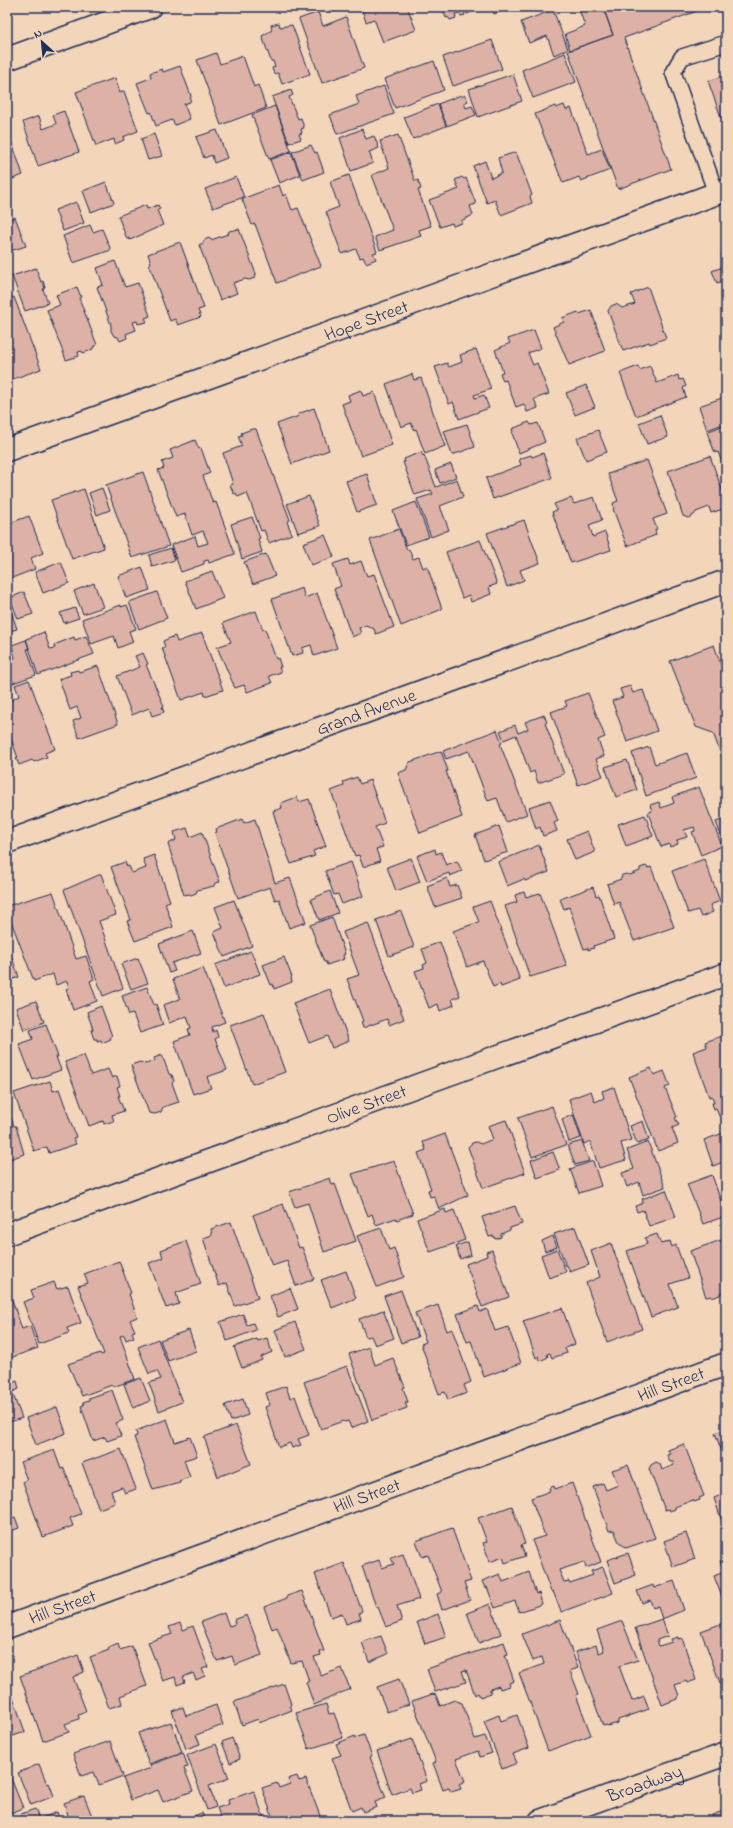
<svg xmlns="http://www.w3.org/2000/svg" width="733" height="1828" viewBox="0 0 733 1828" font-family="'Indie Flower',sans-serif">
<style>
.building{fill:#ddb1a5;stroke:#1b2f5e}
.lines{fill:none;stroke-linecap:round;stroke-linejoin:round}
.service-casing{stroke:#1b2f5e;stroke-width:18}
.minor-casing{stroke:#1b2f5e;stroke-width:25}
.service{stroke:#f3d5b9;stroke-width:15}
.minor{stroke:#f3d5b9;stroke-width:22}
.labels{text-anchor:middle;stroke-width:3;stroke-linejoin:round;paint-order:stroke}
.street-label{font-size:18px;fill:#1b2f5e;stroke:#f3d5b9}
</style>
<rect width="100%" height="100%" fill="#f3d5b9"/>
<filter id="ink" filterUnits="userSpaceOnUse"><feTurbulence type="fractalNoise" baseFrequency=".025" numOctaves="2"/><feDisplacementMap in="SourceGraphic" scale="8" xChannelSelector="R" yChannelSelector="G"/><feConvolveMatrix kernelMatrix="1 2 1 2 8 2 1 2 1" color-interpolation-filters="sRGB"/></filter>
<g filter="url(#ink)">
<!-- building -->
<path class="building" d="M361,7H411L408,9L416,30L383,42L374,19L366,22Z
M442,7H475L473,8L474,11L467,14L466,10L464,11L465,15L461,16L459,13L455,14L456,18L450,20L448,17L446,18Z
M492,7H505L506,10L494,14Z
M578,7H603L613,35L570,50L565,34L585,26Z
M603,7H708L624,38L671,169L618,189L568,51L613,35Z
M553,10L568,49L554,55L547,36L529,43L521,22Z
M318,12L323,26L346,17L364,68L322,83L299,19Z
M279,23L280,27L292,25L310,74L282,84L278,73L274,74L272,68L275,67L273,61H271L262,36L272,30L271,25Z
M492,40L502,69L453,86L443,57Z
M216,53L220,64L243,56L254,87L258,85L266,108L221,125L197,60Z
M565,53L576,82L533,98L522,70Z
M434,61L444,90L395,108L384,79Z
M180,66L191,96L190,102L184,104L190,119L175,125L172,120L156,126L151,112L149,113L137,83L151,78L150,73L162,69L163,72Z
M513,74L522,101L478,117L469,89Z
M726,75V131L708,81Z
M115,78L120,93L124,91L138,131L123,137L124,140L115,144L114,139L96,146L76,92Z
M384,86L394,114L337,134L330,115L359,104L356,96Z
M291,90L293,95L289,97L298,119L301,118L304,128L301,129L302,133L299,134L301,139L289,143L272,97Z
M461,95L462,97L465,95L468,101L464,103L466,108L472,106L476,115L447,126L438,104Z
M438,104L446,126L413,139L404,117Z
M564,105L566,110L571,108L588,154L602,149L610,170L581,181L579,177L563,183L535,114L555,106L556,108Z
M275,106L291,151L269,159L252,115Z
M64,111L79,152L38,166L23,122L39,116L43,129L56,124L53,115Z
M7,128L23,175L7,181Z
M362,129L366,139L374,136L379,148L369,152L373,163L351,171L340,138Z
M217,130L227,158L214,163L212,155L204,158L196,137Z
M154,134L162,156L148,160L141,139Z
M398,135L415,181L418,180L421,189L418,190L431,226L419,230L421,236L380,250L375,237L393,230L372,175L389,168L380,141Z
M311,145L315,153L317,152L324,172L303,180L292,152Z
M291,152L300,175L279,183L270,160Z
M516,152L532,195L530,196L532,203L501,215L495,200L487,203L473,166L485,161L491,178L502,173L498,158Z
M349,175L377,252L373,253L376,259L366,263L363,257L360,258L356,249L342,254L326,212L339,207L330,182Z
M236,177L244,197L213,208L205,189Z
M462,177L464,179L466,178L476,204L470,206L473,215L461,221L462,223L453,226L452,223L440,227L429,200L459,189L455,180Z
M106,182L114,203L91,212L83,191Z
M279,185L283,196L286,194L292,210L298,208L321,266L277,283L255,224L252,225L242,199Z
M76,202L84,223L63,231L55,210Z
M146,205L147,209L158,205L160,209L157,210L163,225L130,240L129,238L127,239L118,216Z
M15,217L26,246L7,252V220Z
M90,225L93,232L102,229L111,250L73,263L63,236Z
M239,229L256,274L255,278L249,280L245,279L233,283L237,293L220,300L199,245L203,243L204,240L209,238L211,240L228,234L229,231Z
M180,242L204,308L198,310L201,317L178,325L175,319L170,321L149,264L151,263L148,254Z
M726,252V280L717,283L712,271L725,266L721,254Z
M115,261L125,287L138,283L150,316L145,318L147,322L138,324L137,321L133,322L136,330L126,334L127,338L120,341L118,337L114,336L111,331V325L97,287L103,285L97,268Z
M36,268L41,282L43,281L45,288L43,289L48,303L25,311L12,276Z
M77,287L81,297L79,298L97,345L93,347V349L83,353L82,351L78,352L79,356L66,360L47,310L60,305L56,295Z
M648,287L666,338L650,344L649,342L623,351L608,311L611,306L616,304L622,308L635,304L631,294Z
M14,297L41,369L7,381V300Z
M591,310L605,351L569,365L553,327L564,322L562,318L578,312L579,314Z
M534,330L541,348L528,353L533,365L537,363L549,394L534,399L538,408L527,412L524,404L516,407L506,380L503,381L500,373L503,372L495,350L510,343L508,339Z
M476,349L491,389L474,395L475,398L484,395L489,408L459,419L453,402L449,404L435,367L447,363L449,367L462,362L460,355Z
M638,366L640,370L650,366L657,383L678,375L679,380L683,379L686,386L683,388L686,397L636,416L620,373Z
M412,374L414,380L421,378L445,446L425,454L416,429L414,430L411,423L401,427L386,384Z
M586,385L595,407L575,415L566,393Z
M361,390L363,396L374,392L392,445L361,456L342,404L350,401L348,395Z
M722,398L726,408V423L707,430L699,406Z
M314,408L329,450L292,464L277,424L299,416L298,414Z
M660,415L668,437L647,444L639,423Z
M529,422L531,425L538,423L545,442L519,453L512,433L513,432L512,429Z
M467,424L475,447L452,455L444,431Z
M726,424V473L718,452L715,453L707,432Z
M252,429H256L290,520L287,522L292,534L269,543L264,530L261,531L247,493L238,497L236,493L234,494L230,485L233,484L223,453L242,446L238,436L242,435L241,433Z
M598,430L607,452L586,460L577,438Z
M195,440L199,449L201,448L210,473L203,476L213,503L216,502L235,554L209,563L208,560L204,561V564L181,572L171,545L195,536L198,546L208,543L203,531L192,535L185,514L176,517L158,470L164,468L162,462L173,458L170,450Z
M421,452L423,456L424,455L436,487L457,479L463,497L440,506L449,530L431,537L417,499L433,494L431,490L415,495L403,462H405L404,459Z
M543,453L552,478L493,499L486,478L521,465L519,459L531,455L532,457Z
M710,456L726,501V508L711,513L709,507L696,512L694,515L688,518L683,516L668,471Z
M647,460L667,514L653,519L657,529L655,530L656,535L627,546L613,509L614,508L613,503L618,501L608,474Z
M451,464L456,477L440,483L435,470Z
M143,472L169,546L132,558L106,485Z
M367,474L377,505L357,512L346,481Z
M102,488L110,510L97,515L89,493Z
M84,489L104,548L72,559L51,500Z
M309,496L320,526L298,533L287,504Z
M594,497L602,520L589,525L593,537L605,532L611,550L571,563L552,512L557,510L554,504L571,498L574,504Z
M416,502L429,537L406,545L393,511Z
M29,516L43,553L31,558L35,569L7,580V524Z
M252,517L260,538L258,539L262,552L242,559L231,524Z
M524,520L540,563L520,570L524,580L507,587L487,533Z
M399,529L407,550L409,549L413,559L419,557L423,568L427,566L442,609L401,626L370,540Z
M325,535L334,557L311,565L303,543Z
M480,540L497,584L489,587L491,594L471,602L469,595L462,598L446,552Z
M171,548L175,560L152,567L149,555Z
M266,554L275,576L253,584L244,562Z
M348,559L350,565L361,561L367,576L374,574L394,627L376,634L374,629L366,625L359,628L361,633L352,637L334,589L341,586L333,564Z
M61,562L69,583L43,593L35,572Z
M142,567L150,590L126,598L118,576Z
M212,571L223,598L196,609L185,581Z
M94,583L103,607L83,614L74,591Z
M302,588L305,598L317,593L337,648L314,656L311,645L302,648L303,653L292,656L272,599Z
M24,592L33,614L18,619L10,598Z
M157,592L167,618L139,629L129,602Z
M7,599L17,629L7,632Z
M121,605V607L127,605L136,629L129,631L133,642L118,648L114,636L91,644L82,619Z
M75,608L79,618L64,623L60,613Z
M256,611L263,630L265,629L276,659L278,658L281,667H279L281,672L269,676L272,683L247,692L244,685L235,688L217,647L231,642L223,623Z
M44,632L50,649L55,648L54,645L74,637L75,640L86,636L94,654L38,675L26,639Z
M202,633L223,690L205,696L204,692L181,700L162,648L165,647L163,641L175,636L177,642Z
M26,640L29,649H27L36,675L7,685V661L15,658L12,645Z
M714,645L726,678V768L713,733L696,727L670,661Z
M143,653L148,664L146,665L164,706L162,707L164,712L152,716L149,708L132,715L117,676L140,667L135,656Z
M98,666L118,724L79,738L73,721L81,718L77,707L70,710L59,679L71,675L70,672L78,670L79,672Z
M29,680L55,749L45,753L47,757L34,762L32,760L19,765L16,758H18L7,728V702L19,696L15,685Z
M630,686L633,693L643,690L657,731L627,742L612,701L623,697L620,689Z
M588,693L605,737L598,740L604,756L596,759L603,776L578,785L551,712L567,706L565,701Z
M544,715L547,722L545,723L564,774L538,783L534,771L530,773L516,735L504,740L500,731L515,725L518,733L528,729L525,722Z
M497,730L502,743L500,744L527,814L506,822L497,798L488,801L469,751L446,759L443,751Z
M649,747L655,764L687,753L696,778L646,796L632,753Z
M441,751L448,771H446L462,817L420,833L398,773L406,770L408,765L410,762Z
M627,760L637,790L616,797L605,767Z
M357,777L360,784L370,780L385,823L375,827L383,847L376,849L380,861L363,867L359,855L355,856L331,791L344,786L343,782Z
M699,787L722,846L701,855L692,832L695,831L694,827L684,830L687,837L677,840L678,844L670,847L669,844L661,847L648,813L652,811L650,805L659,802L661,808L674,803L672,797Z
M297,797L299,802L309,799L326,846L313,851L315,856L291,864L277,828H278L273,811L282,808L281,803Z
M550,800L558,821L554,823L557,831L543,836L540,827L536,829L529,807Z
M645,815L653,836L626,846L618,824Z
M726,818V843L724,844L716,822Z
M242,819L244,823L255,819L275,883L290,878L306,922L289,928L279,899L275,900L270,887L238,898L215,833L217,832L216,829Z
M499,826L508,852L484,860L475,835Z
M187,828L190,837L202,832L220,882L215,883L214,886L197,890L196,893L191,895L189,894L184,895L168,844L176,840L174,832Z
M587,831L595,852L575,860L567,839Z
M539,845L549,872L525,881L524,879L507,886L498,862Z
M435,849L436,854L441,852L446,865L457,861L462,871L450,876L449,873L427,881L417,856Z
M154,855L170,901L165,903L173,927L135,941L127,921L131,920L111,867L125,862L127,867L129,866L132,873L146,868L143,859Z
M411,858L420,882L396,891L387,867Z
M704,859L720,901L710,905L713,912L701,917L698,910L688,913L672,871Z
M351,862L363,896L342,904L338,894L334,895L325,871Z
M646,866L648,868L651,867L674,927L634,941L619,902L614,904L607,884L621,879L622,875L627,874L630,875L640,871V868Z
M101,874L116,915L99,921L123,988L103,996L64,890Z
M447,878L450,887L457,885L462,898L435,907L427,886Z
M593,887L596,896L599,895L614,939L593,946L594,948L588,950V948L584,949L569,907L564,909L560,899Z
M330,891L338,913L319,920L311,899Z
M53,892L76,959L86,956L94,979L90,981L97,1001L73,1010L66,989L69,988L67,981L56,985L53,974L34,981L7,911V906Z
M524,892L526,897L540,893L567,966L530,977L505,906L517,902L515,895Z
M234,900L252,946L224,957L214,932L223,928L215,907Z
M490,901L520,980L501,987L500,984L493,987L483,961L467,967L453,931L479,922L473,907Z
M401,911L414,947L389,956L376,920Z
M332,917L345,954L343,955L344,959L327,965L326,962H324L310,925Z
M368,923L404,1019L389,1025L387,1019L363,1028L361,1022L363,1021L347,979L359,975L343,932Z
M193,931L201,953L172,963L175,971L169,973L159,944Z
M440,942L460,996L452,999L454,1005L440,1011L438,1004L429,1008L415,971L424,968L423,965L427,963L422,949Z
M7,944L19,977L7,981Z
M251,951L260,974L224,988L215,965Z
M284,957L292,977L291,978L292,982L274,989L273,984L271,985L263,965Z
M138,958L148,983L131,989L121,964Z
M203,968L225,1022L212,1027L213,1032L216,1030L218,1037L215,1039L227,1070L207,1077L211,1088L193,1094L174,1041L190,1035L188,1029L191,1028L187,1016L169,1023L163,1005L180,999L173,979Z
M147,987L154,1005L156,1004L163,1025L140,1033L133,1014L129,1015L122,996Z
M330,989L349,1041L332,1048L327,1036L309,1043L293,1003Z
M36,1001L44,1022L24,1030L16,1008Z
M101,1006L112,1036L110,1037L111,1039L102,1043L101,1040L97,1041V1039H94L91,1030L93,1029L87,1012Z
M264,1013L285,1072L252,1084L230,1025Z
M46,1024L58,1057H56L61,1070L33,1080L19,1044L33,1039L30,1030Z
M722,1036L726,1047V1113L719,1116L716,1108L714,1109L712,1103H714L712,1096L709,1097L693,1052L707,1047L705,1042Z
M84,1055L91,1075L108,1069L112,1078L117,1076L120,1086L117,1087L120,1096H118L124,1111L112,1115L114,1121L104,1124L103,1121L89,1126L65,1062Z
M162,1055L169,1074L172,1075L174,1081L172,1083L179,1102L163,1107L161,1112L155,1114L149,1113L131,1065L140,1062L145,1064L155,1061L154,1058Z
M651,1068L654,1075L664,1071L670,1086L665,1088L677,1117L675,1118L679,1125L672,1128L678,1143L658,1151L629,1077Z
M50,1081L53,1091L59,1089L76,1137L73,1138L76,1144L49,1153L47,1147L34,1151L14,1093Z
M614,1087L631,1140L621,1143L626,1160L599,1168L590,1141L584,1144L569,1099L591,1091L595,1102L604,1098L602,1091Z
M552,1106L566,1145L532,1157L518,1118Z
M7,1107L14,1126H16L24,1154L10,1159L7,1152Z
M573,1115L581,1138L569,1142L562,1119Z
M506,1120L525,1173L483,1188L468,1147L472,1143L476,1142L481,1144L493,1139L488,1126Z
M643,1121L649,1140L637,1144L630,1126Z
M726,1132V1161L713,1166L704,1140Z
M445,1134L468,1195L439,1209L434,1196L430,1197L428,1190L431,1189L418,1153L426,1150L423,1142Z
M582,1141L589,1161L575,1165L568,1145Z
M648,1142L665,1187L643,1195L639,1182L627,1187L622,1173L634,1169L627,1150Z
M553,1152L560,1170L537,1178L531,1160Z
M394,1161L413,1214L397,1220L396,1218L376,1225L372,1214L368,1216L352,1174Z
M593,1161L601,1186L579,1193L570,1169Z
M712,1175L726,1216L703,1224L687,1184Z
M330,1178L332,1185L335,1184L356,1241L324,1252L308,1203L295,1207L289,1192Z
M666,1190L676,1217L649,1226L643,1210L637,1212L635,1206L641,1204L643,1201L642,1199Z
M283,1204L299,1248L302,1247L314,1279L296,1286L287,1261L272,1266L253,1215Z
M515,1206L522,1224L510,1228V1230L501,1234V1237L495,1239L494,1236L489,1237L482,1217Z
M445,1209L446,1213L454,1210L465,1240L430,1252L417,1219Z
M231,1222L258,1298L235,1306L227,1283L219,1286L203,1238L212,1235L211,1229Z
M575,1227L589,1265L570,1272L567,1265L566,1266L554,1234Z
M381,1228L389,1250L394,1248L404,1277L377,1287L357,1236Z
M657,1234L661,1244L670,1241L672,1247L676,1245L688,1278L670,1284L678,1307L651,1317L627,1251L647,1244L645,1238Z
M553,1236L557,1247L545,1251L542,1241Z
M721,1240L726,1254V1291L720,1293V1295L712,1298L711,1296L706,1297L690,1251Z
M186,1241L201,1284L176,1293L179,1304L166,1308L149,1263L163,1258L161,1250Z
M468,1242L471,1255L460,1259L456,1246Z
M611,1243L642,1329L607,1342L586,1283L600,1277L591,1251Z
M557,1249L566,1272L549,1278L541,1255Z
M492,1250L509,1297L482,1307L466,1264L487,1256L486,1252Z
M119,1261L131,1293L129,1294L137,1317L130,1320L135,1331L132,1332L134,1337L126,1340L124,1335L120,1336L135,1379L113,1387L112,1385L82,1396L68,1364L100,1353L101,1355L104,1354L78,1286L88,1283L84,1274Z
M346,1271L356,1298L332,1308L321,1280Z
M54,1282L57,1289L68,1286L81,1323L67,1328L69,1333L39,1344L23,1302L34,1298L31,1290Z
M290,1288L298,1309L278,1317L270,1296Z
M401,1290L418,1337L401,1343L384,1296Z
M12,1300L22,1329L30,1326L38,1348L7,1359V1302Z
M438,1305L447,1331L452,1329L471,1382L464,1385L467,1393L448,1400L445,1392L439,1394L421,1344L426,1342L415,1313Z
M478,1306L480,1312L487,1309L495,1331L508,1327L521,1363L484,1377L471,1341L467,1342L457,1314Z
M562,1308L575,1344L565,1348L567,1353L552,1358L550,1353L547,1354L548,1357L540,1361L539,1356L536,1358L523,1321Z
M383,1310L394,1338L375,1345L371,1336L366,1337L359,1319Z
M243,1314L247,1325L253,1323L256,1330L227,1341L220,1322Z
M295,1322L306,1349L285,1357L275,1330Z
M189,1330L196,1351L168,1361L160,1340Z
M267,1338L272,1352L261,1357L262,1360L242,1368L234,1347L257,1339L258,1341Z
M158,1339L182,1402L159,1411L149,1383L161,1379L157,1371L149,1374L138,1347Z
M369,1347L375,1365L393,1358L405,1387L403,1388L408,1402H405L407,1408L372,1420L349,1354Z
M347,1366L368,1421L351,1428L348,1421L344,1422L343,1421L321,1429L304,1382Z
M141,1378L150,1401L133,1408L124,1384Z
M17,1381L19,1389L12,1392L22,1418L7,1423V1385Z
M286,1386L290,1398L295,1396L309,1435L298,1439L301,1445L292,1448L290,1443L279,1447L265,1407L270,1405L266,1393Z
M112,1390L123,1420L116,1423L121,1436L107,1441L105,1437L93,1441L81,1406L84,1405L83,1402L89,1400V1398Z
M243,1399L248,1415L231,1421L225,1405Z
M57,1407L66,1433L36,1445L26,1418Z
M167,1419L175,1442L190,1437L197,1456L184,1460L190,1477L179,1481L180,1483L153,1490L134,1437L137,1436L136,1431Z
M236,1425L251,1464L218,1477L204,1437Z
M726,1429V1463L715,1433Z
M684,1444L704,1496L699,1498L700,1500L694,1502L693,1500L675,1507V1509L670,1511L669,1509L665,1510L649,1469L651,1465L656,1462L660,1464L662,1470L674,1465L673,1462H670L667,1455L670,1454L668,1450Z
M121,1449L136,1489L125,1493L122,1487L111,1491L115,1503L99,1509L82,1463Z
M54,1450L61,1469L64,1468L81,1514L70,1518L73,1526L43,1537L23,1482L27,1480L20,1462Z
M628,1465L655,1538L626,1548L619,1542L614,1530L609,1531L593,1487L603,1483L606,1490L618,1485L612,1470Z
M572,1483L601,1562L586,1568L584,1562L559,1570L564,1582L569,1581L570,1583L593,1575L591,1571L603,1567L613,1593L561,1612L553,1591L551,1592L532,1540L545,1536L531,1498L550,1491L549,1488L554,1486L555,1489Z
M726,1493V1517L721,1519L714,1498Z
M7,1505L11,1518L15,1517L19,1528L7,1532Z
M512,1506L525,1544L521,1545L525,1556L505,1563L503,1557L490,1562L483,1543L487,1542L478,1518Z
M452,1528L471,1581L464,1583L470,1600L442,1610L437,1594L442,1592L428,1555L422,1557L416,1541Z
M686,1533L695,1559L673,1567L664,1541Z
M628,1553L636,1575L615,1583L607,1560Z
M403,1554L419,1599L397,1606L402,1621L386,1627L378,1607H376L362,1566L379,1560L382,1568L394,1564L391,1558Z
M726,1559V1596L722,1597L714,1576L724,1572L720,1561Z
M344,1563L362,1611L359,1613L361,1619L346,1624L342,1613L331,1617L315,1574Z
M529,1572L536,1594L539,1593L542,1604L519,1612L515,1601L495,1608L487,1587L485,1588L482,1581L500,1574L503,1582Z
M674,1581L684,1610L662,1619L658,1606L653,1608L650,1600L642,1603L637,1591L653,1585L654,1588Z
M302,1591L324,1651L320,1652L321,1655L314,1657L321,1676L342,1668L350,1689L314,1705L306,1682L309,1681L302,1661L291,1663L277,1627L272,1629L264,1607L287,1598V1596Z
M490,1604L501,1634L479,1643L467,1613Z
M224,1613L229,1626L235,1624L234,1620L247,1615L262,1655L235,1665L232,1656L217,1661L201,1622Z
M438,1614L446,1637L425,1644L417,1622Z
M662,1619L668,1636L657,1640L659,1646L672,1642L671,1639L678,1637V1639L682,1638L696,1680L687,1683L686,1681L675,1685L679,1696L677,1697V1699L662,1705L635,1628Z
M560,1620L578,1668L570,1671L579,1694L576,1695L591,1735L548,1751L519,1673L544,1664L542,1657L533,1661L522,1634Z
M622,1621L638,1660L619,1666L632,1701L644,1696L649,1709L618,1720V1723L608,1726L607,1725L603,1726L576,1652L596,1645L599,1653L604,1651L597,1630Z
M726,1622V1681L720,1683L701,1631Z
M180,1623L183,1630L193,1626L208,1667L202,1669L205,1676L196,1680L193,1673L183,1677L185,1682L177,1685L175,1677L163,1681L148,1642L172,1634L169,1627Z
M381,1636L388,1654L369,1662L362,1642Z
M504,1642L508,1654L505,1655L514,1681L509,1683L510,1686L500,1689L499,1686L490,1689L491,1693L480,1697L478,1693L475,1695L466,1670L462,1671L466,1682L435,1692L427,1669Z
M118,1644L120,1650L132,1646L147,1686L120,1696L122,1704L109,1708L90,1657L109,1650L108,1648Z
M78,1655L84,1672L73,1677L86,1711L78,1714L79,1719L65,1724L69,1732L43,1741L20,1676Z
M399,1679L409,1704L387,1712L377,1687Z
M284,1684L291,1704L290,1705L292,1710L259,1723L258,1719L242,1725L234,1702Z
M7,1692L12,1694L25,1732L7,1738Z
M433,1694L436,1695L440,1706L454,1700L462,1703L475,1739L485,1736L492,1753L480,1757L478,1751L456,1759L465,1781L459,1784L461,1789L451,1792L449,1788L443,1790L433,1763L436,1762L412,1701Z
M326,1704L329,1714L334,1713L343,1738L309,1749L296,1713Z
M216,1705L223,1725L196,1735L200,1744L186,1749L172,1711L183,1707L186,1716Z
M499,1715L501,1721L517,1715L529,1748L513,1754L517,1763L502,1769L484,1721Z
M171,1722L182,1752L149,1764L138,1733Z
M364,1735L372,1756L370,1757L386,1798L375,1802L377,1807L363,1812L361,1807L352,1811L332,1758L341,1755L336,1744L355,1736V1738Z
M232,1738L240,1759L230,1763L222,1742Z
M412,1739L427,1781L419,1784L421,1790L412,1793L410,1788L392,1795L377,1751Z
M110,1741L123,1776L99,1785L94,1772L81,1776L73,1754Z
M216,1744L229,1778L209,1786L216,1807L207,1810L187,1755Z
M183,1753L188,1767L184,1768L193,1791L163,1802L158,1790L131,1800L123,1778L151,1768L150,1765Z
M39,1764L47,1784L49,1783L54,1796L31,1805L18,1773Z
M10,1776L23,1808L11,1813L7,1802V1777Z
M297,1776L299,1781L306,1779L322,1821H274L262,1788L277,1783L279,1788L290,1784L288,1779Z
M254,1791L265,1821H222L217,1808L229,1804L228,1800Z
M84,1796L92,1816L80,1821H70L64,1803Z
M35,1809L39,1819L57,1812L60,1821H24L21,1814Z
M726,1810V1821H714L712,1815Z
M202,1813L205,1821H186L185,1819Z"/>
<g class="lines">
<defs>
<path id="service" d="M716,193L673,72L682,57L726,43"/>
<g id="minor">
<path d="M7,59L150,7"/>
<path id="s1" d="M7,450L726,190"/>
<path id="s2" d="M7,842L726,581"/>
<path id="s3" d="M7,1234L726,974"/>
<path id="s4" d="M7,1627L726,1364"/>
<path id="s5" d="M540,1821L726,1754"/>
</g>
</defs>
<!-- service casing -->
<use href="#service" class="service-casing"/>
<!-- minor casing -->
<use href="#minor" class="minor-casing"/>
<!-- service -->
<use href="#service" class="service"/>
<!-- minor -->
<use href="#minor" class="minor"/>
</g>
</g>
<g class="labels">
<!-- street labels -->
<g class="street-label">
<text dy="6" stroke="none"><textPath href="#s1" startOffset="382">Hope Street</textPath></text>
<text dy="6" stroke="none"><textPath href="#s2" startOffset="382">Grand Avenue</textPath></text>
<text dy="6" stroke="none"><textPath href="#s3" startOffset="382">Olive Street</textPath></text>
<text dy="6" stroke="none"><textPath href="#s4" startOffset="707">Hill Street</textPath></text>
<text dy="6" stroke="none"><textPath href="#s4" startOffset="383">Hill Street</textPath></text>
<text dy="6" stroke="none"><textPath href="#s4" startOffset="59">Hill Street</textPath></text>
<text dy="6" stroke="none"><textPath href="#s5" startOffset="111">Broadway</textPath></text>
</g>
</g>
<!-- margin -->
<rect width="733" height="1828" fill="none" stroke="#f3d5b9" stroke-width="24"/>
<rect x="12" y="12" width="709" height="1804" fill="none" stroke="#1b2f5e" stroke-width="1.5" filter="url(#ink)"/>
<!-- north arrow -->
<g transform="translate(42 42) rotate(333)" stroke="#f3d5b9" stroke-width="3" paint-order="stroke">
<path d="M0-3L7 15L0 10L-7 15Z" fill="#1b2f5e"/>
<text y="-6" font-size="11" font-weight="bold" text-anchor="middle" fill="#1b2f5e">N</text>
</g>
</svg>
